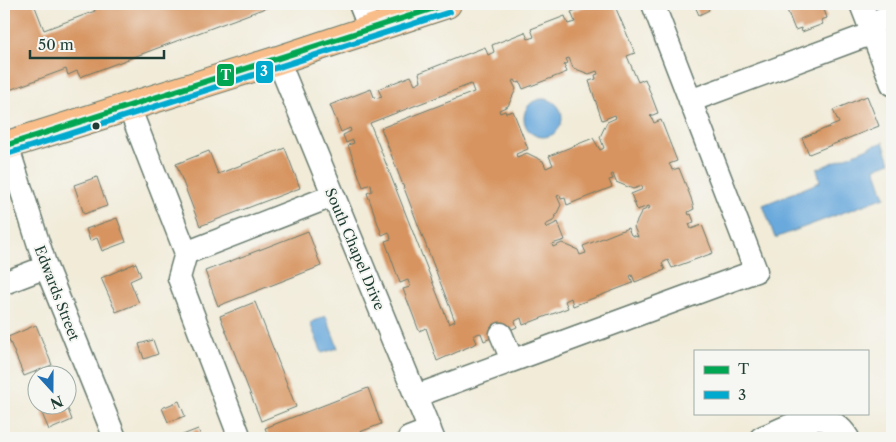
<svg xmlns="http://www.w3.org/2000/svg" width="896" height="442" viewBox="0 0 896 442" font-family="'Libre Caslon Text',serif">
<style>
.water{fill:#69a9dc;stroke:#447388}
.building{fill:#d79461;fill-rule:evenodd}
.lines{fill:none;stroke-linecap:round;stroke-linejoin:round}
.minor-casing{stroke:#687a6d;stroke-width:25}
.major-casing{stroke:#687a6d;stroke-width:30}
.minor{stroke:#fff;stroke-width:22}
.major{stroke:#f8bd89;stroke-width:28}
.bus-1-casing{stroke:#f6f6f2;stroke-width:10}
.bus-2-casing{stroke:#f6f6f2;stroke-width:10}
.bus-1{stroke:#00a651;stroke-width:6}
.bus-2{stroke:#00a9ce;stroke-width:6}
.bus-dot{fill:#1f3d34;stroke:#f6f6f2;stroke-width:2}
.labels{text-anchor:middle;stroke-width:4;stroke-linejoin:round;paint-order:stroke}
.street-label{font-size:14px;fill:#1f3d34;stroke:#f6f6f2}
.line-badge{stroke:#f6f6f2;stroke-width:2}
.badge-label{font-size:14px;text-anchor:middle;font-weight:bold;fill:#fff}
</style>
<rect width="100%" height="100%" fill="#f6f6f2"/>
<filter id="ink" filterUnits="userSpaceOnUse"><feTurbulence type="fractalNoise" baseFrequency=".02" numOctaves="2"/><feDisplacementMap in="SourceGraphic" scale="10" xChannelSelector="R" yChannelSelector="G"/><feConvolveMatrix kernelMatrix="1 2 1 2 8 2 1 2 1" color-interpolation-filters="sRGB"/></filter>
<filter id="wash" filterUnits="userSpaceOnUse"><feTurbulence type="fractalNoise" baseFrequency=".0096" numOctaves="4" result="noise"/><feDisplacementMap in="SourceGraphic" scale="20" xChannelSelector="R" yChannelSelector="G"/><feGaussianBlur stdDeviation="1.12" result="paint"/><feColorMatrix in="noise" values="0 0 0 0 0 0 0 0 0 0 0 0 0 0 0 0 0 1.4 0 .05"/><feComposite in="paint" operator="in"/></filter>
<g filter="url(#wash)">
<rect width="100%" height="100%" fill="#f1ebd8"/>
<!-- water -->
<path class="water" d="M524 118a19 19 0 1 1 38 0a19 19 0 1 1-38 0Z
M883,142L890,162L875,168L885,197L775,238L763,205L820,182L817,169Z
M326,316L338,348L322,353L310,323Z"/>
<g id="blocks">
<!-- building -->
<path class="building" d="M14,4H34L44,30L95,11L92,4H276L80,77L77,71L68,75L66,69L4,92V8Z
M591,4H614L635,53L627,56L638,82L645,79L658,113L650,116L652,118L654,123L661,120L677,161L669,164L671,167L672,170L679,168L691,198L694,209L688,212L689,215L691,214L694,222L689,224L691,229L702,225L713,253L672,268L668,260L662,263L665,270L635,282L632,275L630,276L633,283L573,306L571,298L565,301L568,308L523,325L521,318L515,321L517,327L484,341L481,333L477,334L474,336L477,343L437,361L426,328L419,331L403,289L410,287L408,280L400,283L385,241L391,239L390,235L389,232L382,235L367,193L372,191L371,184L363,187L348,145L354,143L353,140L346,143L343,135L351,131L350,128L341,132L330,105L371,89L374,97L378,98L382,97L378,89L411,76L415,84L421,81L419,73L485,47L488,55L494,52L492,45L525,32L528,39L534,37L531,29L565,16L568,24L575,22L571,12ZM569,58L573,68L589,74L597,71L598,74L595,75L596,79L589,81L602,120L615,115L616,118L607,122L600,137L604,148L600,150L593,138L549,156L553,165L546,168L543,161L527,153L517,157L516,154L528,149L513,111L506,113L505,111L500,113L499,110L508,106L516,89L512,81L515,80L517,83L520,82L523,89L567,72L564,65L568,63L566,59ZM471,84L474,92L381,128L455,321L449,324L370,123ZM613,174L616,182L633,189L642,186L643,189L631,194L637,210L649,206L650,208L642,211L634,227L638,237L631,235L628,228L583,246L586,253L580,255L578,250L562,243L553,247L552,244L565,240L558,222L546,228L545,225L553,221L561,205L557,196L560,195L561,199L565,198L567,205L612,187L609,180L613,179L611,175Z
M694,4H707L709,10L699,15Z
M791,4H822L827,18L821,20L823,24L802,32L801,28L795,30L787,10L793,8Z
M867,96L879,126L809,154L802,138L839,123L833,110Z
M285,148L300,188L200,226L176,164L209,151L218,174Z
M97,177L107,206L84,214L74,185Z
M117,218L126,242L102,251L97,238L90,241L86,229Z
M308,231L321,266L218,306L205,271Z
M136,263L141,276L130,281L139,303L116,312L101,278Z
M255,302L296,407L261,421L220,316Z
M36,325L52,365L24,376L8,337Z
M153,340L158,354L144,359L139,344Z
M368,388L381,424L344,438H269L265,428Z
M179,401L185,416L168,422L162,408Z
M38,404H66L72,420L49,430Z
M198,429L202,438H175Z"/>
</g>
</g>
<g filter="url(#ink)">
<use href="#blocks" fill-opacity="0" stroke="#687a6d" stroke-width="1"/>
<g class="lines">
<defs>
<path id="minor" d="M360,4L370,29
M861,4L892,84
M869,24L892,15
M278,60L433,438
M690,101L873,33
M129,107L186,253L179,278L240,438
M7,145L46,267L115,438
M186,253L332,196
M4,283L46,267
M501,334L512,360
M416,396L756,271L653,4
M409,438L430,430
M761,438C791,426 826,402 848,438"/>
<path id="major" d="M4,146L278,60L447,4"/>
</defs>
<!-- minor casing -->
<use href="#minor" class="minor-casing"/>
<!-- major casing -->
<use href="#major" class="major-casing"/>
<!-- minor -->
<use href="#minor" class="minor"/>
<!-- major -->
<use href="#major" class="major"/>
<defs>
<path id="bus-1" d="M4,146L447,4"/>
<path id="bus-2" d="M7,154L450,12"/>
</defs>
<!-- bus-1 casing -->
<use href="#bus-1" class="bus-1-casing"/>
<!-- bus-2 casing -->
<use href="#bus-2" class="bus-2-casing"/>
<!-- bus-1 -->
<use href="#bus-1" class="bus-1"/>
<!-- bus-2 -->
<use href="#bus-2" class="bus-2"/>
</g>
</g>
<!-- markers -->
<circle class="bus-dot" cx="96" cy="126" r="4.5"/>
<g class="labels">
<!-- street labels -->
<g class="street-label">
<text transform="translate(355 249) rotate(67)" y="5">South Chapel Drive</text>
<text transform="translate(57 293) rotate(69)" y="5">Edwards Street</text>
</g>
</g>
<g class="line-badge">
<rect x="255" y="60" width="19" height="24" rx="5" fill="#00a9ce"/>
<rect x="216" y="63" width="19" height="24" rx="5" fill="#00a651"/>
</g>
<g class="badge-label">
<text x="264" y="76">3</text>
<text x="226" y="80">T</text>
</g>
<!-- margin -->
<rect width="896" height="442" fill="none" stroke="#f6f6f2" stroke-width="20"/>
<!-- legend -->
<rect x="694" y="350" width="175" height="65" fill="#f6f6f2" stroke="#a0aca6"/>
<rect x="704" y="366" width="25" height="8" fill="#00a651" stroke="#a0aca6"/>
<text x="738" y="374" font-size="15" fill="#1f3d34">T</text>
<rect x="704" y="391" width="25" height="8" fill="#00a9ce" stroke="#a0aca6"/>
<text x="738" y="400" font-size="15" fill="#1f3d34">3</text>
<!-- north arrow -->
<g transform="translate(52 390) rotate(159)"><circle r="24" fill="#f6f6f2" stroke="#a0aca6"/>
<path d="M0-4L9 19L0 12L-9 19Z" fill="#1f6fb2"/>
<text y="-8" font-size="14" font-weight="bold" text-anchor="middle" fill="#1f3d34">N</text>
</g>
<!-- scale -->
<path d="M30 50v8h134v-8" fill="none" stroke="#1f3d34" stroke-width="2.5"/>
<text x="38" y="50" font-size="15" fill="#1f3d34" stroke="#f6f6f2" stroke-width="4" paint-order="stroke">50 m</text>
</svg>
